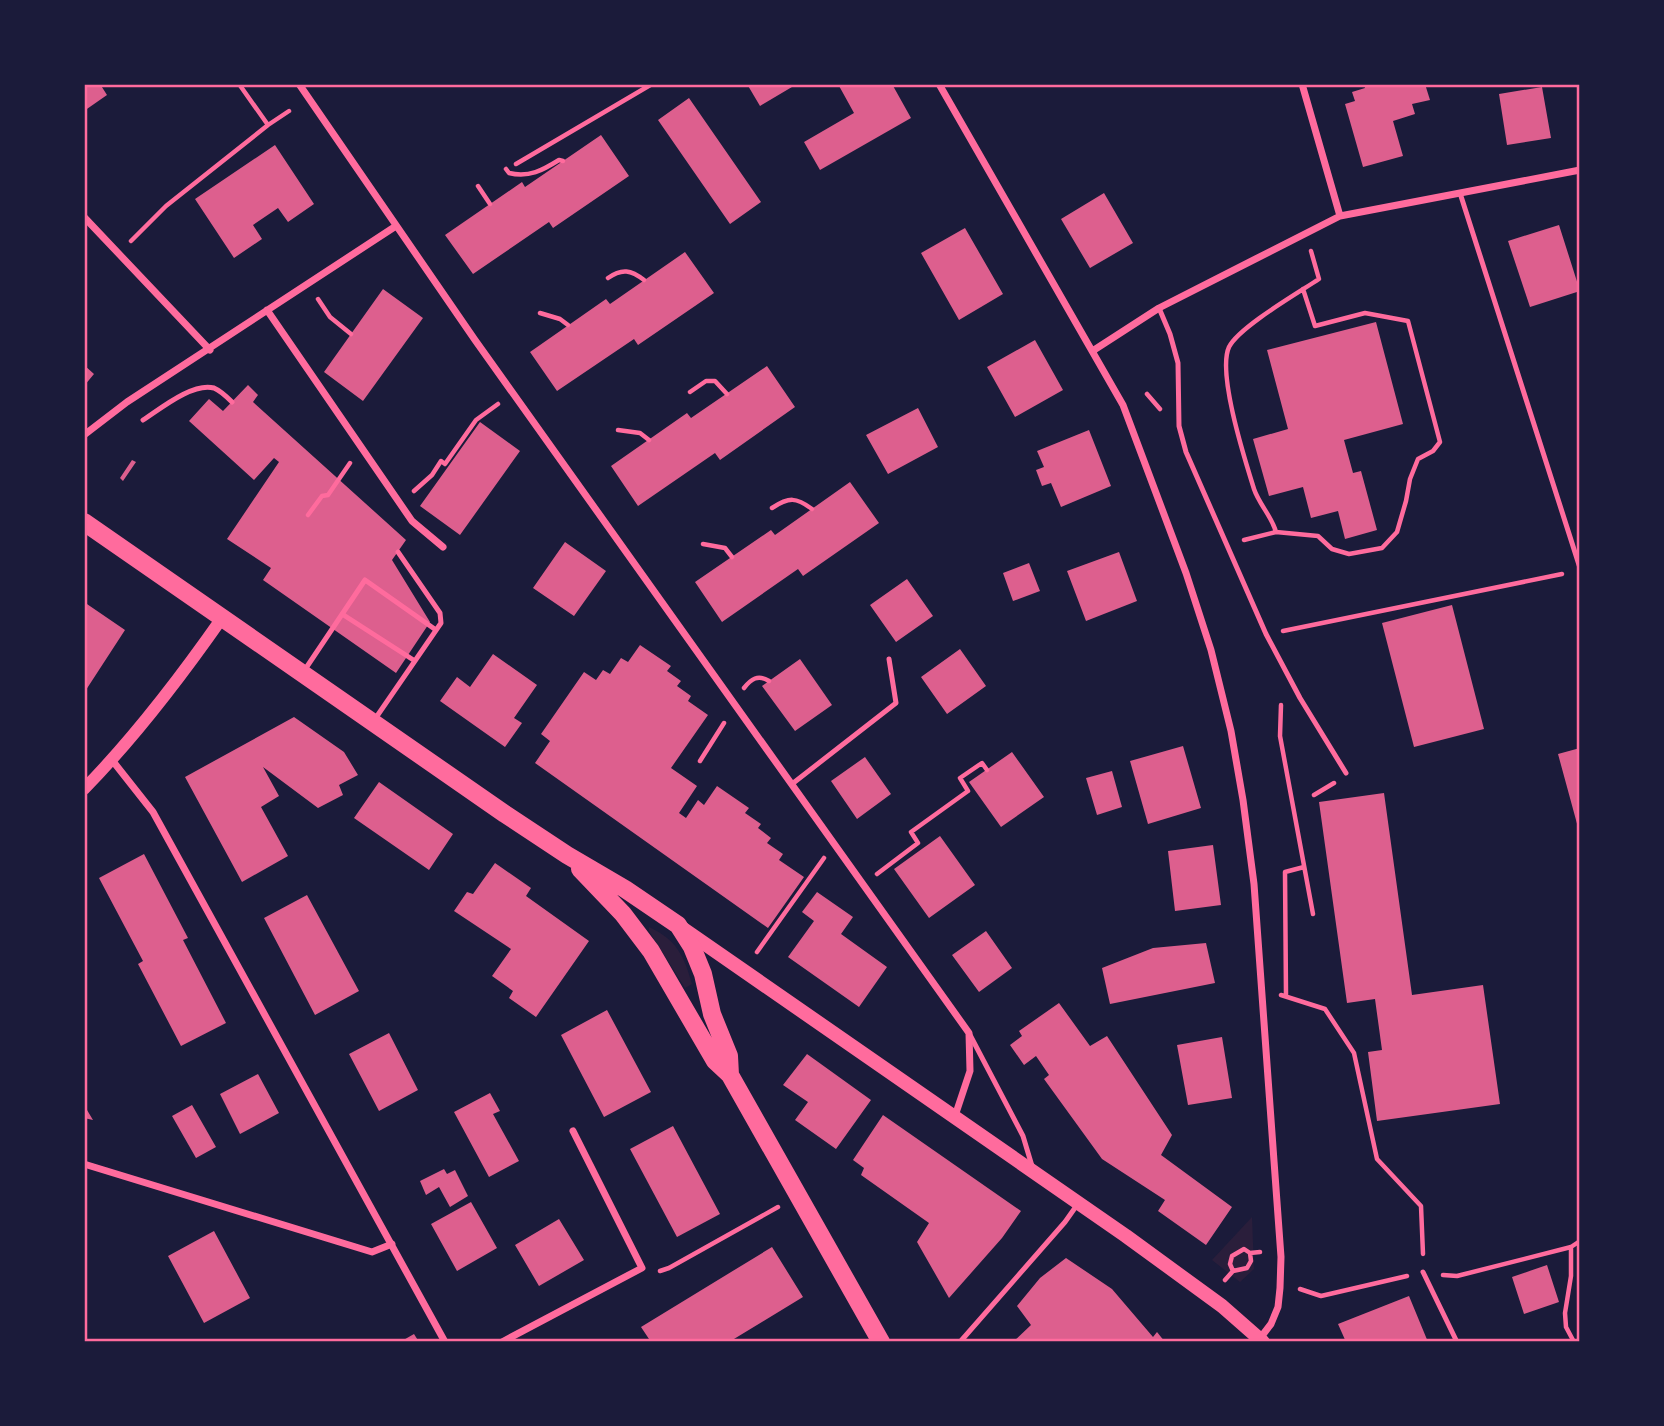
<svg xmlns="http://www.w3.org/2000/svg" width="1664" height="1426" viewBox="0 0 1664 1426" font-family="Arial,sans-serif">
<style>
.green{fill:#2a1e3b}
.building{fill:#dd5f8e}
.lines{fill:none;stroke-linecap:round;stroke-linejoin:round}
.path{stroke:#ff6b9d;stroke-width:4.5}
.service{stroke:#ff6b9d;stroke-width:5}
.minor{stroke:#ff6b9d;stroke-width:7}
.tertiary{stroke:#ff6b9d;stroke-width:12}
.secondary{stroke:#ff6b9d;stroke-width:14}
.primary{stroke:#ff6b9d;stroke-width:18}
.neatline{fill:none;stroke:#ff6b9d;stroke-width:2.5}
</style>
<rect width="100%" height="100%" fill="#1b1b3a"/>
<!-- green -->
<path class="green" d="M649,927C677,940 684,956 692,984L685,988L649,931Z
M1252,1217L1254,1269L1240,1282L1212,1260Z"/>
<!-- building -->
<path class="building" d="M84,84H100L107,95L84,111Z
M747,84H797L760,106Z
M838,84H892L911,118L820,170L804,142L854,113Z
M1364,84H1425L1430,100L1412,104L1415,114L1393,121L1403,156L1363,167L1345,104L1355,101L1352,92L1365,88Z
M1542,87L1551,138L1507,145L1499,94Z
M689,98L761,202L730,224L658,120Z
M601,135L629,176L553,228L549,222L473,274L445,235L522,182L525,187Z
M275,145L314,204L288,222L278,208L253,225L262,239L234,258L195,199Z
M1104,193L1133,243L1090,268L1061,219Z
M1559,225L1580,291L1530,307L1508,241Z
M965,228L1003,294L959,320L921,253Z
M685,252L714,293L638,345L634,339L557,391L530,352L606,299L610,304Z
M383,289L423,318L363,401L324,372Z
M1376,322L1403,424L1344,440L1353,473L1361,471L1377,530L1345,539L1338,511L1311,518L1303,487L1269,496L1253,439L1288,429L1267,350Z
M1035,340L1063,390L1015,417L987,367Z
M84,365L94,374L84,386Z
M767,366L795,407L720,460L715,453L638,506L611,466L687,413L691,418Z
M248,385L258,395L253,402L406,540L392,560L430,622L396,673L263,580L271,568L227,539L279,462L274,458L254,480L189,421L209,399L223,411Z
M918,408L938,447L888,474L866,435Z
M480,422L520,451L460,535L420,506Z
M1089,430L1111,486L1061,507L1051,483L1042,486L1036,470L1044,467L1037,451Z
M132,460L136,462L123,481L120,478Z
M850,482L879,523L803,576L798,569L722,622L695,582L771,530L775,535Z
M565,542L606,571L574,616L533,588Z
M1119,552L1137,601L1086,621L1067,571Z
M1029,563L1040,591L1013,601L1003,573Z
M907,579L933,616L896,642L870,605Z
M84,602L125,630L84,693Z
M1452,605L1484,729L1414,747L1382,623Z
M640,645L671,666L667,671L681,681L677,686L691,696L688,701L708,715L671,768L697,786L679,813L686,818L698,800L704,805L717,786L749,808L745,813L761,824L758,828L771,838L767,843L783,854L779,860L804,877L768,928L535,763L550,741L541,734L584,672L596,680L603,670L610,674L621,658L628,662Z
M960,649L986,686L947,714L921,677Z
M493,654L537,685L514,718L522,723L505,747L440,701L457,677L470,687Z
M800,659L832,705L795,731L762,686Z
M294,717L344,752L358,775L339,785L343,795L318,808L263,767L279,796L261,807L288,856L242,882L185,777Z
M1183,746L1201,808L1148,824L1130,761Z
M1580,748V831H1579L1558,754Z
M1012,752L1044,797L1001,827L969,782Z
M865,757L891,794L857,819L831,781Z
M1112,771L1122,807L1097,815L1086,778Z
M379,782L453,834L429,870L354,818Z
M1384,793L1412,995L1483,985L1500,1104L1377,1121L1368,1052L1382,1050L1375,999L1347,1003L1319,802Z
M940,836L975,885L929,918L894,869Z
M1213,845L1221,905L1175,911L1168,851Z
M144,854L188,938L183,940L226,1023L181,1046L138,964L143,961L99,878Z
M495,863L531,888L526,896L589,941L536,1017L509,998L513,991L492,976L511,949L454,911L467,892L473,894Z
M817,892L853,917L841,934L887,967L859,1007L788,957L814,921L802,912Z
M307,895L359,991L315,1015L264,918Z
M986,931L1012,968L979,992L952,955Z
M1206,943L1215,983L1110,1004L1102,968L1153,948Z
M1059,1003L1090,1046L1107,1036L1172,1135L1161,1155L1232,1207L1206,1245L1158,1211L1165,1200L1102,1159L1044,1079L1049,1075L1036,1056L1024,1065L1010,1045L1022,1036L1019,1031Z
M607,1010L651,1092L604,1117L561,1035Z
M389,1033L418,1090L379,1111L349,1054Z
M1222,1037L1232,1098L1188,1105L1177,1045Z
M807,1054L871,1100L836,1149L795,1120L808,1102L783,1085Z
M258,1074L279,1113L240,1134L220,1094Z
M490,1093L500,1111L493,1114L519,1161L489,1177L454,1112Z
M84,1105L93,1120L84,1118Z
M192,1105L216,1147L196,1158L172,1116Z
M883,1115L1021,1211L1002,1238L949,1298L917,1242L929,1223L861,1175L864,1168L853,1160Z
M673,1126L720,1214L677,1237L630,1149Z
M444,1169L447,1174L455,1170L468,1196L450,1207L439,1187L426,1195L420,1181Z
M471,1202L497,1248L457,1271L431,1224Z
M559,1219L584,1260L539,1286L515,1245Z
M214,1231L250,1298L204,1323L168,1256Z
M772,1247L803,1297L729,1342H651L641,1327Z
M1066,1258L1112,1289L1153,1337L1157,1332L1165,1342H1013L1031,1325L1017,1306L1040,1278Z
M1547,1265L1559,1302L1524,1314L1512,1277Z
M1409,1296L1428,1342H1346L1338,1324Z
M414,1334L419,1342H400Z"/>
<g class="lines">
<!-- path -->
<path class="path" d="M268,125L289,111
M516,164L652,84
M506,169L509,173C529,178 543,170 559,160L563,161
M478,186L490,204
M131,241L166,206L268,125L239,84
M608,278C622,268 631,270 644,280
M318,299L330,317L351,334
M540,313L560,319L568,325
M690,392L706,381H715L727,394
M1147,394L1160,409
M618,430L640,433L649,440
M414,491L432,475L441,461L445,464L476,420L498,404
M772,508C789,497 796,497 812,509
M308,515L322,496L328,495L350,463
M1276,532L1318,536L1332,549L1349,554L1382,548L1397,532L1406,501L1410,479L1418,459L1433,451L1440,442L1408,321L1365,313L1315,326L1303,289
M1244,540L1276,532C1272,517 1259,504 1254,489C1245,460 1217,373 1229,347C1239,327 1298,293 1319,279L1311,251
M703,544L725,548L732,557
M1283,631L1562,574
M744,688C751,679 758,674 769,681
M1281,705L1280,736L1313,914
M700,761L724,723
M1314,795L1334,783
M877,874L918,843L911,832L968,791L960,778L982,763L987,770
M757,952L824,858
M1281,995L1325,1009L1354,1053L1377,1159L1421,1206L1423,1254
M1286,995L1285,872L1304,867
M1571,1247V1276L1565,1313L1566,1327L1574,1342
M660,1271L669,1268L778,1207
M1233,1271L1247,1268L1251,1261L1250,1253
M1443,1275L1457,1276L1571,1247L1580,1241
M1225,1280L1233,1271L1230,1264L1232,1256L1244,1249L1250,1253L1260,1252
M1300,1289L1321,1296L1407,1276"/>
<!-- service -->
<path class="service" d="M1460,193L1580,568
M1159,308L1170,334L1178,363L1179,426L1186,452L1266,634L1300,698L1346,773
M143,420C160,409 193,382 214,388C221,391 227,397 232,402
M342,614L415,661
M304,671L365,580L436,630
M375,719L441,623L440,613L398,552
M792,784L896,703L889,659
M969,1033L1023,1136L1032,1166
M1423,1272L1457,1342
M960,1342L1065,1222L1077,1205"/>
<!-- minor -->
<path class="minor" d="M299,84L475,340L969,1033L970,1071L955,1116
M939,84L1123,405L1186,573L1211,650L1231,731L1243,800L1254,884L1274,1161L1281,1257L1280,1288L1278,1307L1271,1324L1258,1341
M1302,84L1340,216
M84,217L210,350
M267,310L412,521L443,547
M1094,350L1159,308L1340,216L1580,170
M84,435L127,402L396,226
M112,760L153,812L445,1342
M84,1164L372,1252L392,1244
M502,1342L642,1268L573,1131"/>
<!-- tertiary -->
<path class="tertiary" d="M84,789C135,737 180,678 222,618"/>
<!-- secondary -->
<path class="secondary" d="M682,928L1126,1236L1222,1306L1263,1342"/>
<!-- primary -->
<path class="primary" d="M84,522L505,814L567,855L625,889L678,925L692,947L703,974L712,1014L729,1056L730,1075
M580,869L623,914L651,951L715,1061L730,1075L881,1342"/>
</g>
<!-- border -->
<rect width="1664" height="1426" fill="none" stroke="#1b1b3a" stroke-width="172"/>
<rect x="86" y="86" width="1492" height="1254" class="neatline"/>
</svg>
